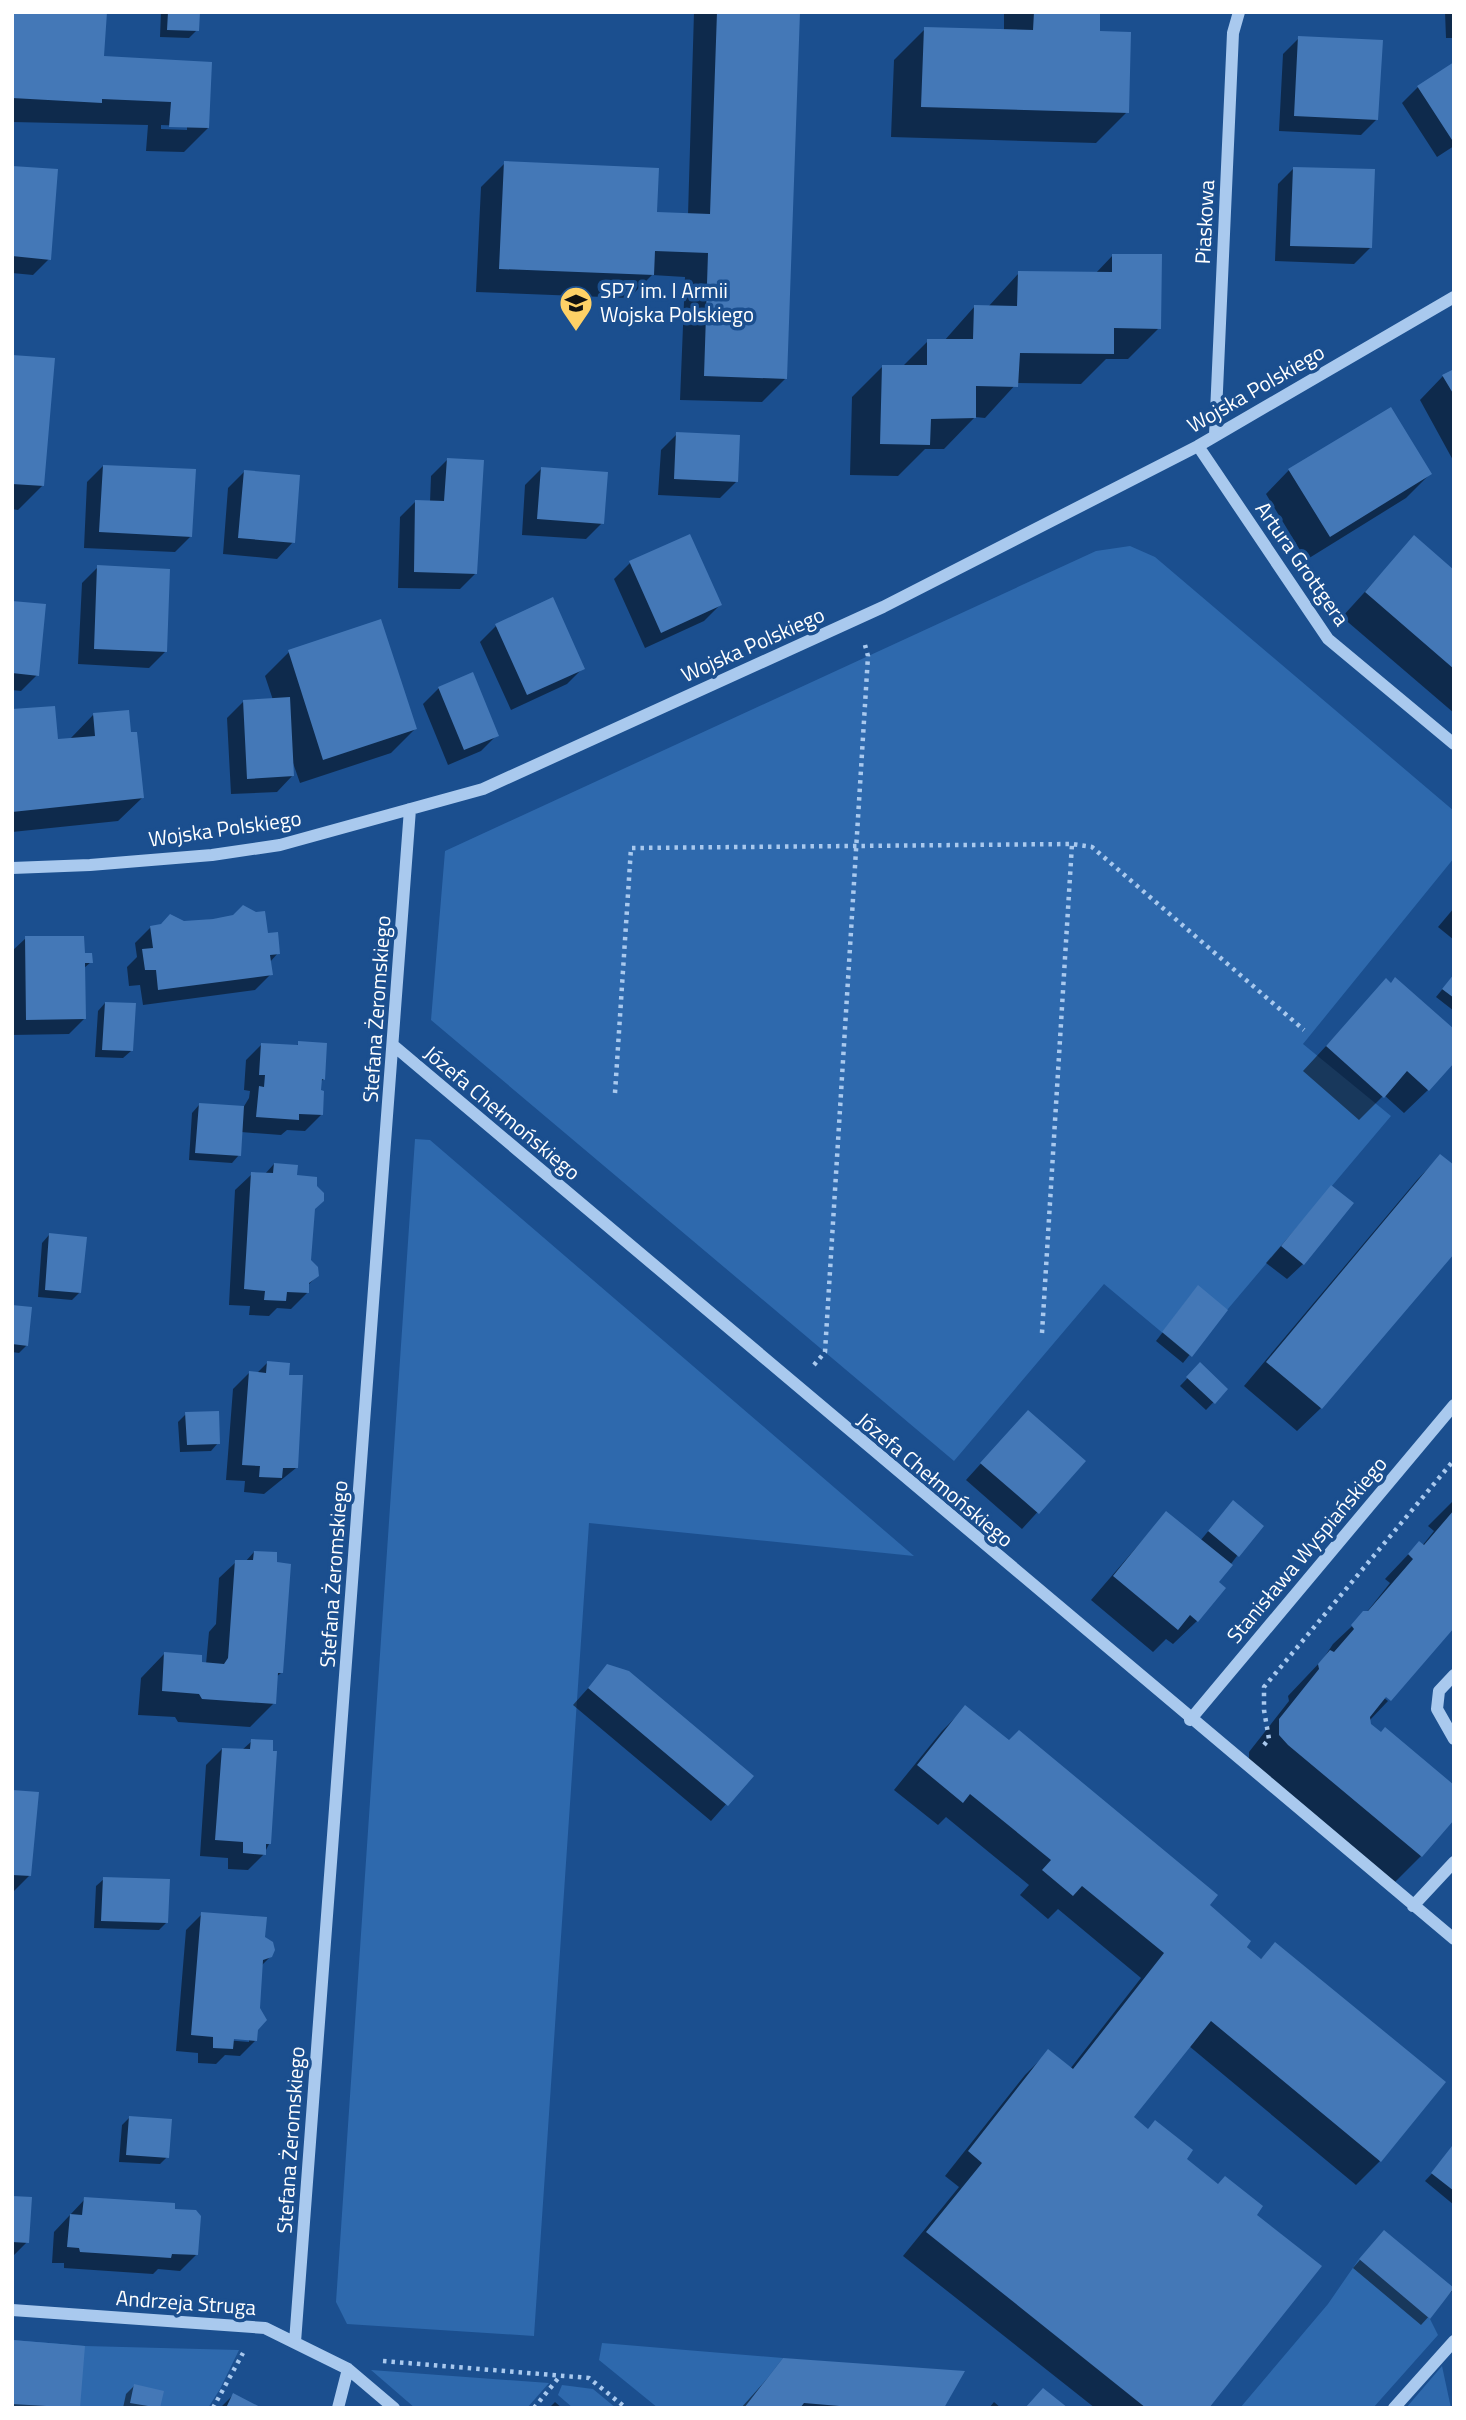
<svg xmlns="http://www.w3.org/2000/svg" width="1466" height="2420" viewBox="0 0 1466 2420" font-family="'Titillium Web',sans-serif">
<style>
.green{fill:#2e69ad}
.shadow{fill:#0007;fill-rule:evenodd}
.building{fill:#4478b7}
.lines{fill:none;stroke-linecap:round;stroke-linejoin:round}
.path{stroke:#a9c9ee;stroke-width:4.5;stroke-dasharray:3.5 5;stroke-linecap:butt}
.minor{stroke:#a9c9ee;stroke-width:12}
.labels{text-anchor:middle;stroke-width:7;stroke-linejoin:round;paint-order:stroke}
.street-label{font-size:21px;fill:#fff;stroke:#1b4f8f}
.poi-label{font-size:21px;fill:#fff;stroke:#1b4f8f;text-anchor:start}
</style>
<rect width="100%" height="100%" fill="#1b4f8f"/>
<!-- green -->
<path class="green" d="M1130,546L1155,557L1454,811V858L1303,1044L1391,1116L1189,1355L1104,1284L954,1461L431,1020L445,851L1096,551Z
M415,1139L430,1140L914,1556L589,1523L534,2336L347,2324L336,2302Z
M1359,2259L1430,2319L1438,2335L1373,2408H1240L1328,2304Z
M12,2340L85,2346L239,2350L220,2389L208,2408H12Z
M602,2343L783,2358L744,2408H658L599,2360Z
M1442,2366L1451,2408H1406Z
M371,2370L549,2383L527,2408H415Z
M562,2385L593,2389L616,2408H573L558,2395Z"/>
<!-- shadow -->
<path class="shadow" d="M12,12L103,58L210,63L208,128L184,152L146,151L148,125L12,122ZM161,125L187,126V130L161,129Z
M161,12H198L197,30L189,38L160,37Z
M694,12H799L786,378L762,402L680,400L685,277L652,275L629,298L476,292L481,187L505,163L655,213L688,215Z
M1004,12H1099L1098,33L1127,112L1096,143L891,137L894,60L925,29L1004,31Z
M1445,12H1454V38H1446Z
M1299,38L1377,119L1361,135L1279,131L1283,54Z
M1454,64V146L1437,157L1402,103L1418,87Z
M12,167L49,259L33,275L12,273Z
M1294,168L1370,248L1354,264L1275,261L1278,184Z
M1113,255L1159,328L1128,359H1106L1081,384L1017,383L985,418L975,417L944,449H925L898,476L850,475L852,397L883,366L902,367L928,341H944L975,306L988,307L1019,273L1095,274Z
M12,356L42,486L18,510L12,509Z
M1454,371V462L1420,400L1443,376Z
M677,434L736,482L720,498L658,495L661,450Z
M447,460L476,573L460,589L398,588L400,517L416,501L430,502L431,476Z
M103,466L191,536L175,552L84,548L87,482Z
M541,469L602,523L586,539L522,535L525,485Z
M1289,470L1430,474L1406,498L1306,560L1266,494Z
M244,472L293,542L277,559L223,554L228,488Z
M689,536L720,605L704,621L645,648L614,579L630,563Z
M1414,538L1454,572V713L1342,617Z
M98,567L165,652L149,668L78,664L82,583Z
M12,603L37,675L21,691L12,690Z
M496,626L583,668L567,684L511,710L480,642Z
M289,652L415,729L391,753L300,783L293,763V775L277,792L231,794L227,718L243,702L273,700L265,676Z
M439,688L497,735L481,751L448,765L423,704Z
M12,711L56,741L70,739L93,715L142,798L118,821L12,832Z
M1454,908V940L1438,927Z
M256,914L278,953L270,962L271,974L255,990L143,1005L140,985L129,986L127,967L137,957L135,943L151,927Z
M26,938L83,954L91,962L83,969L85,1018L69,1034L12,1035V951Z
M1454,975V1011L1436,997Z
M1386,981L1428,1090L1404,1113L1384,1095L1359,1120L1303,1071Z
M105,1003L131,1051L123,1058L95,1057L98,1011Z
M299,1043L324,1079L320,1082L321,1115L305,1131L287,1130L281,1135L241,1132L239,1155L232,1163L189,1160L192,1113L199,1105L243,1108L249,1098L250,1091L244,1090L246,1060L262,1044L296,1047Z
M1440,1156L1321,1408L1297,1431L1244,1386L1417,1180Z
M274,1164L295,1176L313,1211L309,1260L318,1275L308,1285L307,1293L291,1309L277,1308L269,1316L249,1315L250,1306L229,1305L235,1190L252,1174L264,1175Z
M1332,1187L1303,1264L1287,1279L1266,1263Z
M49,1235L80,1292L72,1300L38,1297L42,1243Z
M1191,1295L1226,1310L1183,1363L1156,1341Z
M12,1307L27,1345L19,1353L12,1352Z
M267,1363L296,1468L264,1494L244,1492L245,1481L226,1480L233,1389L249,1373L256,1374Z
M1200,1365L1226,1389L1206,1410L1180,1386Z
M186,1414L218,1443L211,1451L180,1452L178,1422Z
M1013,1428L1084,1461L1022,1529L966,1480Z
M1454,1500V1625L1390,1698L1378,1693L1388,1701L1369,1721L1421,1856L1390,1887L1249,1766V1752L1289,1701L1288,1696L1323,1659L1333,1644L1366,1613L1390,1583L1385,1579L1419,1543L1422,1546L1434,1531L1428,1526Z
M1226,1510L1237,1556L1217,1582L1197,1621L1173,1644L1166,1639L1153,1652L1091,1600L1166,1513L1200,1541Z
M254,1552L281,1673L276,1677L274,1703L250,1727L178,1722L175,1717L138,1715L141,1678L164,1654L206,1664L209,1632L216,1624L219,1578L236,1562H245Z
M608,1666L751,1776L711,1821L573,1705Z
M965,1708L1207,1906L1260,1960L1275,1945L1380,2161L1356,2185L1189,2046L1131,2118L1255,2215L1207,2408H1095L903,2256L959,2187L945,2176L1025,2075L1048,2052L1070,2069L1141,1978L1058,1909L1048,1919L1020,1895L1029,1885L946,1817L938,1825L894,1790L942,1731Z
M252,1741L269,1844L264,1854L248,1870L228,1869V1858L200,1856L206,1765L222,1749L242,1750Z
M12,1791L29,1876L12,1893Z
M104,1879L167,1922L159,1930L94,1928L96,1886Z
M202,1914L263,1938L270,1957L261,1966L256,2040L240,2056L225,2055L216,2064L198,2063V2053L176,2051L186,1930ZM225,2037L249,2038V2042L225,2040Z
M129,2118L167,2157L160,2164L119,2162L122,2125Z
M1454,2150V2205L1425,2181Z
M12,2197L27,2242L12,2257Z
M85,2199L196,2255L180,2271L158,2269L153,2274L64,2268V2263H52L54,2232Z
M1384,2232L1453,2290L1421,2325L1353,2268Z
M12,2342L78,2408H12Z
M784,2360L942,2408H741Z
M134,2386L161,2392L158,2408H123L126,2394Z
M233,2395L259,2408H220Z
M555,2402L562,2408H549Z
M994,2402L1001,2408H989Z"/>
<!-- building -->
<path class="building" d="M12,12H107L104,56L212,62L209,128L169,127L171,102L102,99V103L12,98Z
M168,12H200L199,31L167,30Z
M717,12H800L787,379L704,376L708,253L655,251L654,275L499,269L504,161L659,168L657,212L710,214Z
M1034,12H1100V31L1131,32L1129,113L921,107L924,27L1033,30Z
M1298,36L1383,40L1378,120L1294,116Z
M1454,62V143L1417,86Z
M12,166L58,169L51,260L12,256Z
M1293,167L1375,169L1372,248L1290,246Z
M1112,254H1162L1161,329L1114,328V354L1020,353L1018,387L976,386V418L931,419L930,445L880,444L882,365H927V339H973L974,305L1017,306L1018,271L1112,272Z
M12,355L55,358L44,486L12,484Z
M1454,369V395L1442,375Z
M1391,407L1432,474L1330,537L1288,469Z
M676,432L740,435L738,482L674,479Z
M447,458L484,460L477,574L414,572L415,500L444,501Z
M103,465L196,469L192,537L99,532Z
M541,467L608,472L604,524L537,519Z
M244,470L300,475L295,543L238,538Z
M690,534L722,605L661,633L629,561Z
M1414,535L1454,570V669L1365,592Z
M97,565L170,569L167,652L94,649Z
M553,597L585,669L527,695L495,624Z
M12,601L46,604L39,676L12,673Z
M381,619L417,729L323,760L288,650Z
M473,672L499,736L464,750L438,687Z
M290,697L294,776L247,779L243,700Z
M55,706L58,739L95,736L93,713L129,710L131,732H137L144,798L12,812V709Z
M243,905L256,912L265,911L268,933L278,932L280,954L270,955L273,975L158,990L156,970H145L142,949L153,948L150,926L161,924L170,914L184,921L213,919L233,915Z
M25,936H84L85,953H92L93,963H85L86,1019L26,1020Z
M1454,974V998L1442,989Z
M1395,977L1454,1029V1063L1429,1091L1407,1071L1384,1098L1326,1046L1386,978L1391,983Z
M105,1002L136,1003L133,1051L102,1050Z
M298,1041L327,1043L325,1080L322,1079L321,1090L324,1091L323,1115L299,1114V1120L256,1117L259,1086L264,1087L265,1075H259L261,1043L298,1045Z
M199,1103L244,1106L241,1156L195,1153Z
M1440,1154L1454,1165V1254L1322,1409L1266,1362Z
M274,1163L298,1165L297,1175L317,1177V1186L324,1193V1201L315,1209L311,1260L318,1267L319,1276L309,1283V1293L287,1292L286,1301L264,1300L265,1291L244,1289L251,1172L273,1173Z
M1331,1185L1354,1203L1304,1265L1281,1246Z
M49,1233L87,1237L81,1293L45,1290Z
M1198,1285L1228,1310L1192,1357L1162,1332Z
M12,1305L32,1307L28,1346L12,1344Z
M267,1361L290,1363L289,1375H303L298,1468H283L282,1478L259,1477L260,1466L242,1465L249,1371L266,1373Z
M1200,1362L1228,1389L1215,1404L1186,1377Z
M1028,1410L1086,1461L1039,1514L980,1463Z
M219,1411L220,1444L187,1445L185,1412Z
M1233,1500L1264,1526L1239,1557L1208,1531Z
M1454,1510V1628L1391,1701L1386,1697L1370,1717L1371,1724L1381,1732L1385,1727L1454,1785V1820L1422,1857L1288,1745L1279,1735V1719L1319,1669L1318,1664L1330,1650L1334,1652L1354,1629L1351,1625L1363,1611H1368L1413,1559L1408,1554L1419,1541L1424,1545Z
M1166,1511L1233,1565L1219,1582L1226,1588L1198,1622L1190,1615L1178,1630L1113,1576Z
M254,1551L277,1552V1562L291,1564L283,1673H278L276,1704L202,1699L199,1694L162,1691L164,1652L202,1655V1662L224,1664L228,1658L235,1560H253Z
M607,1664L629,1671L754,1776L728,1806L588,1688Z
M965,1705L1009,1740L1019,1730L1218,1895L1210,1905L1251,1941L1247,1947L1261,1959L1275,1942L1446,2082L1381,2162L1211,2021L1134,2117L1148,2129L1155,2120L1193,2150L1187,2159L1218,2184L1225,2176L1263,2206L1257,2215L1322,2266L1209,2408H1146L926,2232L982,2163L968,2151L1048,2049L1073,2069L1164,1953L1082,1886L1073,1896L1042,1870L1051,1860L970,1794L963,1803L917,1765Z
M251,1739L273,1740V1751H277L271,1844H266V1855L243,1853V1842L215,1840L222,1748L250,1749Z
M12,1790L39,1792L31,1876L12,1875Z
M103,1877L170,1879L168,1923L101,1921Z
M201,1912L267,1917L265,1937L273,1942L275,1950L272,1957L263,1960L260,2008L267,2020L258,2030L257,2041L234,2039L233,2049L213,2048V2037L191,2035Z
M129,2116L172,2119L169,2158L126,2155Z
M1452,2146L1454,2148V2191L1431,2173Z
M12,2196L32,2197L29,2243L12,2242Z
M84,2197L175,2203V2209L196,2210L201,2216L198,2255L172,2254L171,2258L80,2252L79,2248L67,2247L70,2214L82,2215Z
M1384,2230L1454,2288L1430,2319L1359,2259Z
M12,2340L85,2346L80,2408L12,2404Z
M783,2358L965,2371L944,2408H863L804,2403L800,2408H744Z
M134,2384L164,2391L160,2408L130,2403Z
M1043,2388L1068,2408H1025Z
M233,2393L262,2408H226Z"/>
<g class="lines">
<!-- path -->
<path class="path" d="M615,1093L631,848L1072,844L1092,847L1304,1030
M1042,1333L1072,844
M814,1365L825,1352L868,656L865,645
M1264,1745L1269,1739L1264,1710V1687L1454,1460
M383,2361L589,2378L626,2408
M213,2408L243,2353
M534,2408L560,2376"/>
<!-- minor -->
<path class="minor" d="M1215,435L1233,33L1239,12
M1198,446L1328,639L1454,744
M12,868L90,865L212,855L280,845L483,789L883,607L1198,446L1454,297
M394,1046L1454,1939
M1454,1675L1439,1691L1437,1709L1454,1739
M1190,1720L1454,1405
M1413,1906L1454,1862
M12,2310L265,2328L348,2369L394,2408
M295,2342L410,809
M338,2408L348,2369
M1394,2408L1454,2341"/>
</g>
<!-- icons -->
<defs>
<symbol id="school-pin" viewBox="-11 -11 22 30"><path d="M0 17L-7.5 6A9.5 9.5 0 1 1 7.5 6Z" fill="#ffd166" stroke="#1b4f8f"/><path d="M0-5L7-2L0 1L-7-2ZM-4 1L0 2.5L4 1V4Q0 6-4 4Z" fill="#111"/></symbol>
</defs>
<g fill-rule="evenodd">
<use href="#school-pin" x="557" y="284" width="38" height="52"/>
</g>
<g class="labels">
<!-- street labels -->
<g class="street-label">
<text transform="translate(1205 222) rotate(-87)" y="7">Piaskowa</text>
<text transform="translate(1256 389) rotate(-30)" y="7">Wojska Polskiego</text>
<text transform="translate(1302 564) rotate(55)" y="7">Artura Grottgera</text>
<text transform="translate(753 645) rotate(-24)" y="7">Wojska Polskiego</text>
<text transform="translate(225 829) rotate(-8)" y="7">Wojska Polskiego</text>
<text transform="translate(377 1009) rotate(-86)" y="7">Stefana Żeromskiego</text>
<text transform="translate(502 1113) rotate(40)" y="7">Józefa Chełmońskiego</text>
<text transform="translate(935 1480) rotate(40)" y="7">Józefa Chełmońskiego</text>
<text transform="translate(1307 1550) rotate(-50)" y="7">Stanisława Wyspiańskiego</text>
<text transform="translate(334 1574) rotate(-86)" y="7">Stefana Żeromskiego</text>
<text transform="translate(291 2140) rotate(-86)" y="7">Stefana Żeromskiego</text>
<text transform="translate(186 2303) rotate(4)" y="7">Andrzeja Struga</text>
</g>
<!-- poi labels -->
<g class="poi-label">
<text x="600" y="298">SP7 im. I Armii<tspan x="600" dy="24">Wojska Polskiego</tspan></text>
</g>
</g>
<!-- border -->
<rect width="1466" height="2420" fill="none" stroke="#ffffff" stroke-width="28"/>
</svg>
